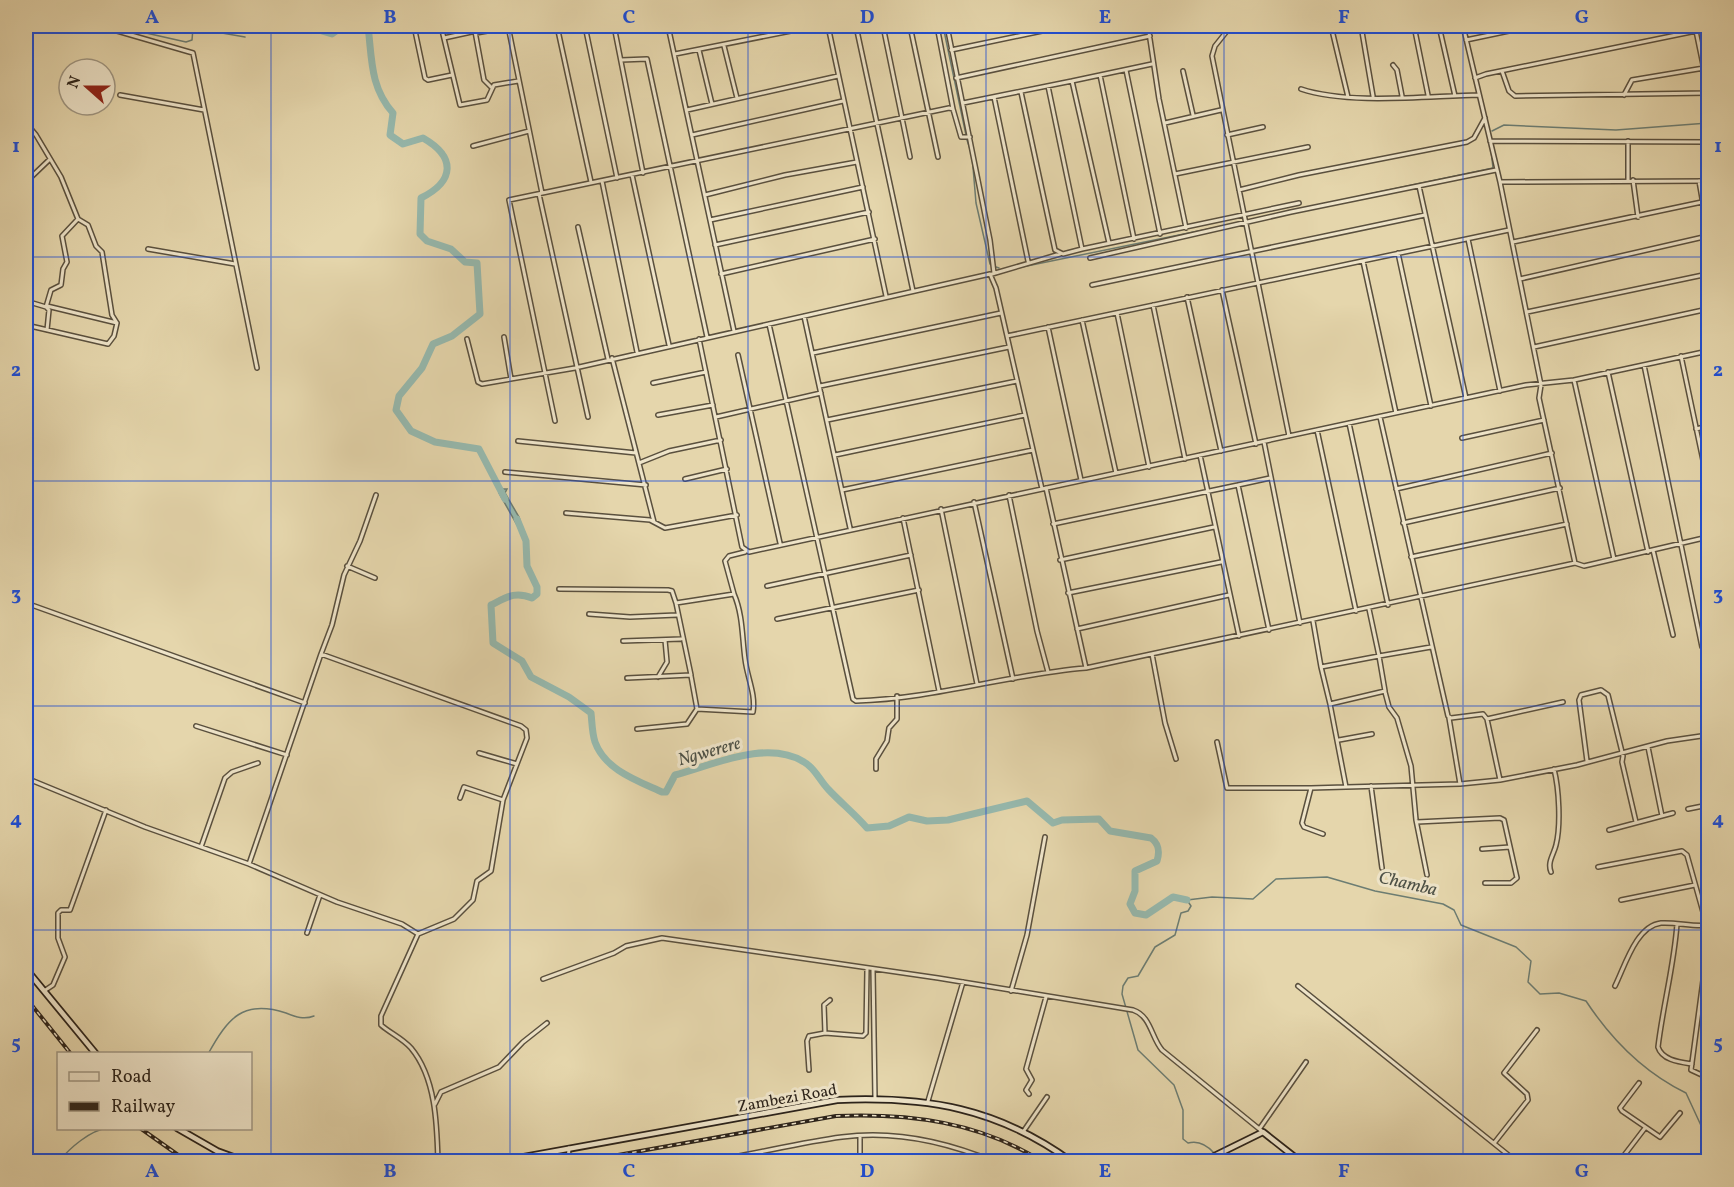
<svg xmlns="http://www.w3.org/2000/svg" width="1734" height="1187" viewBox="0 0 1734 1187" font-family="Vollkorn,serif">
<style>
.water{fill:#96b9ae;stroke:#6c7d73;stroke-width:1.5}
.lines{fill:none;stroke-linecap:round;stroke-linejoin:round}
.stream{stroke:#6c7d73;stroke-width:1.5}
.river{stroke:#96b9ae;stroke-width:7}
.street-casing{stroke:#5a503e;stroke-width:6}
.secondary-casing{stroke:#2c231a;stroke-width:8}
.street{stroke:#eee4c9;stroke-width:3}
.secondary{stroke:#eee4c9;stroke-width:4.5}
.rail-casing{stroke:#2c231a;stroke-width:4}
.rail{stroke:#eee4c9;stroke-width:1.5;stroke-dasharray:4.5;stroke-linecap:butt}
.grid{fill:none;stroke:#1d4ed8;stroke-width:1.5;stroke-opacity:0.55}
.labels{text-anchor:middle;stroke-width:6;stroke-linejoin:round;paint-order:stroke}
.street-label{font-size:16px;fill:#2c231a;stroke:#eee4c9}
.water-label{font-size:18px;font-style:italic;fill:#4c5046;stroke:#eee4c9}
.neatline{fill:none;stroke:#1d4ed8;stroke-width:2}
.grid-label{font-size:20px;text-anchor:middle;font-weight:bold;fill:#1d4ed8}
</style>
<rect width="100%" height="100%" fill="#e5d6ac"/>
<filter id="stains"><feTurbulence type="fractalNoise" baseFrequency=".00333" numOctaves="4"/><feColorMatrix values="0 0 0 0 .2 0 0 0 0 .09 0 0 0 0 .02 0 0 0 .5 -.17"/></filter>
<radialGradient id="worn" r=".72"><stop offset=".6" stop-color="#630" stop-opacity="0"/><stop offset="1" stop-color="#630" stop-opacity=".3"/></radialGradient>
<!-- water -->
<path class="water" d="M503,489H507L505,493L519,517L526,541L499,493Z"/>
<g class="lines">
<!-- stream -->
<path class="stream" d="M115,26L186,42L192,40L193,28L245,37
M943,26L966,135
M1492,131L1504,125L1616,130L1708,123
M967,140L972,155L976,203L990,264
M1360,196L1493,168L1491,150
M996,267L999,268
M1017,268L1233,224
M208,1054C228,1018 243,999 286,1013C296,1017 304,1020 314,1016
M1214,1153C1207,1145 1199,1140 1188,1143L1183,1139V1110L1174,1085L1138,1050L1122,994L1123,986L1128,978L1138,976L1155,947L1175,935L1181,913L1188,911L1191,906L1187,900L1212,897L1253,899L1276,879L1327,877L1375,891L1443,904L1454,910L1461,925L1516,947L1531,961L1528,982L1540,994L1559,993L1586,1001C1611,1039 1645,1073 1686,1093L1704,1132V1162
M1217,1156L1230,1162
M58,1162C70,1148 90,1130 108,1128"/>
<!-- river -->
<path class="river" d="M320,26L322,31L332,34L339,29L356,26
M368,26C372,59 370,87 393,113L390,135L403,144L423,138C456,157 455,181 421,198L420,234L427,241L451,249L465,262L477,263L480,314L452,336L433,344L422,368L399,396L396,410L411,431L435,442L479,449L505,499
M517,519L526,541L527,566L537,587V594L532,598C515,591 507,597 491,605L493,643L522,661L531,677L569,697L591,713C592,722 592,733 595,742C605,770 638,781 662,792H666L675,775C713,765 767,739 804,762C815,768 820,781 828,789C841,803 855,814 867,828L889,826L909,817L927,821L948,820L1027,801L1053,823L1062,820L1099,819L1110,831L1151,838C1159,844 1160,851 1157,861L1135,871V891L1130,904L1135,913L1146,915L1173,897L1187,900"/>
<defs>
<path id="street" d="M100,26L193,53L257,368
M414,26L425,78L428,80L452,75
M441,26L460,105L487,100L494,85L518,81
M474,26L484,80L491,87
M508,26L542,193
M557,26L591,182
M585,26L617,178
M614,26L643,173
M668,26L734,331
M828,26L886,296
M856,26L913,291
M883,26L910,157
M910,26L938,157
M937,26L953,109
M947,26L990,240L994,273
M1148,26L1159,99L1186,228
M1231,26L1215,46L1212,56L1289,436
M1331,26L1348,97
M1361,26L1373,96
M1414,26L1428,95
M1439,26L1455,96
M1463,26L1500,182L1541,385L1539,398L1575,563
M1695,26L1708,89
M1318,27L1335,26
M669,28L684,26
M476,33L515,26
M444,38L476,31
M1466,40L1533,26
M724,46L737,98
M699,50L712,104
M951,50L1066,26
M675,54L816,26
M621,60L647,59L707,337
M1393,65L1397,70L1402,96
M1126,70L1160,234
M1183,71L1193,115
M1502,71L1509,91L1515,96L1708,93
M1100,75L1134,239
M956,78L1150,36
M1475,78L1486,74L1696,31
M1072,81L1152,64
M1048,86L1082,249L1299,203
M1301,89C1349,105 1426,96 1479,95
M1021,92L1055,250L1063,254L1082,249
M120,95L204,110
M1624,95L1632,80L1704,68
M994,97L1028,261
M963,103L1072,81L1109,243
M687,110L838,76
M26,123L36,135L61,177L78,219L88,225L96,246L102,252L112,315L117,323L114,336L108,344L26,325
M1165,123L1221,110
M692,135L843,101
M1227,135L1263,127
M1490,141L1708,142
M473,146L529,131
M1175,174L1308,147
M632,175L669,345
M1628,180V141
M1633,180L1638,217
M602,181L637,352
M1699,181L1708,233
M26,182L49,160
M1500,182L1708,181
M1419,186L1466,398
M1239,190L1299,175L1467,142L1474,138L1485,118
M539,194L588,417
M705,195L785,175L857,162
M710,220L863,187
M578,227L608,359
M1468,239L1500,391
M1513,242L1702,202
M715,245L869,212
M148,249L235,264
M1398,253L1431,406
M1090,258L1291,212L1496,170
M1363,261L1396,413
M721,274L875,239
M992,274L1060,254
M1520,279L1708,236
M1092,285L1425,215
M1222,290L1256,444
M1187,297L1221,451
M26,301L46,307
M1153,305L1185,459
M47,306L117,323
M1527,312L1708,274
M1117,313L1149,467
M804,316L850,528
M1082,320L1116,473
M769,324L853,699L856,701C934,699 1009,674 1086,668L1575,563L1584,566L1708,537
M1048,327L1081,480
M47,330L49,310L46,307L51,290L61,285L63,269L67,262L62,236L78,219
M1007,336L1509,230
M504,337L511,379
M467,339L478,382L482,384L575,368L990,274L996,288L1042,489
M699,339L742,547L749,552L1526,385L1574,380L1708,351
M1534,347L1708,309
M813,353L1001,313
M738,355L780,543
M1681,356L1708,484
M612,358L654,522
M1644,365L1702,647
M1608,372L1648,552
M1574,380L1614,559
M653,383L706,372
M820,386L1009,347
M658,415L713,405
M716,417L821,393
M1380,417L1448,716L1451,718L1483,714L1487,719L1563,702
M827,420L1017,381
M555,421L509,200L949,108L953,109L961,137H970
M1349,423L1388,605
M1696,429L1708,426
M1317,430L1356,611
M1462,438L1544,420
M518,441L636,453
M1264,442L1300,623
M835,455L1025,415
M1200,455L1239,636
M639,463L669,451L721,440
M505,472L646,485
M685,479L727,469
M1046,488L1086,668
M1396,489L1552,453
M842,490L1033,450
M1009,495L1037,631L1048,672
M974,502L1013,679
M941,509L977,684
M566,513L650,520L665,528L737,515
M903,518L939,691
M1403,523L1560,488
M1053,524L1238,485
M1653,550L1673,635
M1411,557L1567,524
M1060,560L1214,527
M347,566L375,578
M767,586L911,555
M559,589L668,590L672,591L676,603
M1068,593L1221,562
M26,603L305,703
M589,614L630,617L677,615
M777,619L919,590
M1313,621L1321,667L1379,656L1369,609
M1077,629L1229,595
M1269,630L1238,485L1270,478
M623,641L681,639
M321,654L332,625L344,575L360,541L376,495
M1152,654L1165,723L1176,759
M1321,667L1330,704
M691,676L697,709
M658,677L667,662L665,640
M627,678L691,675L676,603L734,594L725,561L729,556L745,552
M1385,692L1389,707L1397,718L1411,766L1416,820L1427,875
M1449,718L1460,784
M1487,719L1500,780
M196,726L287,755
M637,729L687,724L697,709L753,712C756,694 747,677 745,659C742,637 743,615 734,594
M1339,740L1372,734
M1217,742L1227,788H1311
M1648,747L1662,816
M479,753L517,764
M1587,761L1579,700L1581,695L1601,690L1608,695L1623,756L1622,762L1636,822
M876,769V759L887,741L889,728L897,719V696
M26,778L145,827L249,864L337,902L402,924L418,934L381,1016V1025C390,1033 402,1038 411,1048C436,1078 437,1125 438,1162
M1371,786L1382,868
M1346,787L1460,784L1500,780L1577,765L1667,741L1708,735
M460,798L464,787L503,800
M1688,809L1708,805
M1417,822L1500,818L1504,820L1517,878L1511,883H1485
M1609,830L1673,813
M1323,834L1304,827L1302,823L1311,788L1346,787L1330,704L1385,691L1379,656L1431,647
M201,847L225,778L232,772L258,763
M1482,849L1510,847
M249,864L321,654L521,726L526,730L527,738L503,800L491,871L477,881L473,900L454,919L418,934
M1598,867L1682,851L1687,855L1703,912L1706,958L1691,1070L1704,1076
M1551,872C1547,862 1554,854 1556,845C1561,825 1559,789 1554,769
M1621,900L1695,885
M1677,924C1674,966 1663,1005 1658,1047C1662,1060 1679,1062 1692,1064
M307,933L320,895
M873,970L875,1098
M543,979L614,953L626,946L662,938L938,978L1133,1010C1151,1016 1151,1037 1162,1050L1263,1132
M1298,986L1517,1162
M1615,986C1625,966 1636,926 1661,923C1677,922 1693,927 1708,925
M44,991L53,985L65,957L58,938V913L61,910H70L106,810
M1011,991L1027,935L1045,837
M825,1033L824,1005L830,1000
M809,1070L807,1041L809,1036L825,1033L863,1036L866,1033L867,969
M1639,1083L1620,1108L1622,1111L1660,1137L1680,1113
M1029,1094L1026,1090L1032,1080L1026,1069L1046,997
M928,1101L963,982
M435,1104L441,1092L499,1067L523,1042L547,1023
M1260,1128L1306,1062
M1023,1132L1047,1097
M860,1136V1162
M1495,1142L1528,1100L1527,1094L1504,1073L1537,1030
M568,1162L569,1148
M702,1162C749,1156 795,1143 842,1137C894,1130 947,1142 995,1162
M1619,1162L1645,1128"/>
<path id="secondary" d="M26,969L96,1054
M177,1128L217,1151L247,1162
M496,1162L837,1100C927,1096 998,1108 1072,1162
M1202,1162L1263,1132L1301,1162"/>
</defs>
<!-- street casing -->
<use href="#street" class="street-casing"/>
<!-- secondary casing -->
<use href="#secondary" class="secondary-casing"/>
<!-- street -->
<use href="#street" class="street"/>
<!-- secondary -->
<use href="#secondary" class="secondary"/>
<defs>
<path id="rail" d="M26,998L71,1054
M140,1128L188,1162
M579,1162L836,1116C910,1113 980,1122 1043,1162"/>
</defs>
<!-- rail casing -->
<use href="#rail" class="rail-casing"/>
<!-- rail -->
<use href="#rail" class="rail"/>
</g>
<!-- grid -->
<path class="grid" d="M271,26V1162M510,26V1162M748,26V1162M986,26V1162M1224,26V1162M1463,26V1162M26,257H1708M26,481H1708M26,706H1708M26,930H1708"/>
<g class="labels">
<!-- street labels -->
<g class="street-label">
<text transform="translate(787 1097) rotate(-10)" y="6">Zambezi Road</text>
</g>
<!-- water labels -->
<g class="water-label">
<text transform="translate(709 751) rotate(-16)" y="6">Ngwerere</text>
<text transform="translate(1408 883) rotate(13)" y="6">Chamba</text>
</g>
</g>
<!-- margin -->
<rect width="1734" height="1187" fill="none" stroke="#e5d6ac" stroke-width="66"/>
<!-- legend -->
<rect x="57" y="1052" width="195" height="78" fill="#eee4c9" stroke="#a09783" stroke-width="1.5"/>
<rect x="69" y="1072" width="30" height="9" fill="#eee4c9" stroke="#a09783" stroke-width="1.5"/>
<text x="111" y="1082" font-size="18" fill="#2c231a">Road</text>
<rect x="69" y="1102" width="30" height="9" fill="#2c231a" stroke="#a09783" stroke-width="1.5"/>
<text x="111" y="1112" font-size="18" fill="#2c231a">Railway</text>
<!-- north arrow -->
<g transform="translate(87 87) rotate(291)"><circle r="28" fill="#eee4c9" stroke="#a09783" stroke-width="1.5"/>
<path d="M0-4.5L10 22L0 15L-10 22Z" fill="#8f2418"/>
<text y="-9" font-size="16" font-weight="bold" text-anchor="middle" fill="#2c231a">N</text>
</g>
<rect x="33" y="33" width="1668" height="1121" class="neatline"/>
<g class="grid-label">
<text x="152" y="23">A</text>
<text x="390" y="23">B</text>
<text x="629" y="23">C</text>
<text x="867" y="23">D</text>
<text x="1105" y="23">E</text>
<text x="1344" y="23">F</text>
<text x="1582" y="23">G</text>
<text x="16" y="152">1</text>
<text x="1718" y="152">1</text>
<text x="16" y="376">2</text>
<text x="1718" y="376">2</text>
<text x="16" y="600">3</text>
<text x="1718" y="600">3</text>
<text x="16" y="825">4</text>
<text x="1718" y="825">4</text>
<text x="16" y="1049">5</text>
<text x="1718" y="1049">5</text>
<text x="152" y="1177">A</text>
<text x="390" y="1177">B</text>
<text x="629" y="1177">C</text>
<text x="867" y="1177">D</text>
<text x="1105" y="1177">E</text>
<text x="1344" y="1177">F</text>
<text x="1582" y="1177">G</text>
</g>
<rect width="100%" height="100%" filter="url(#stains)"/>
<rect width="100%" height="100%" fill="url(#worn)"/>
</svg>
